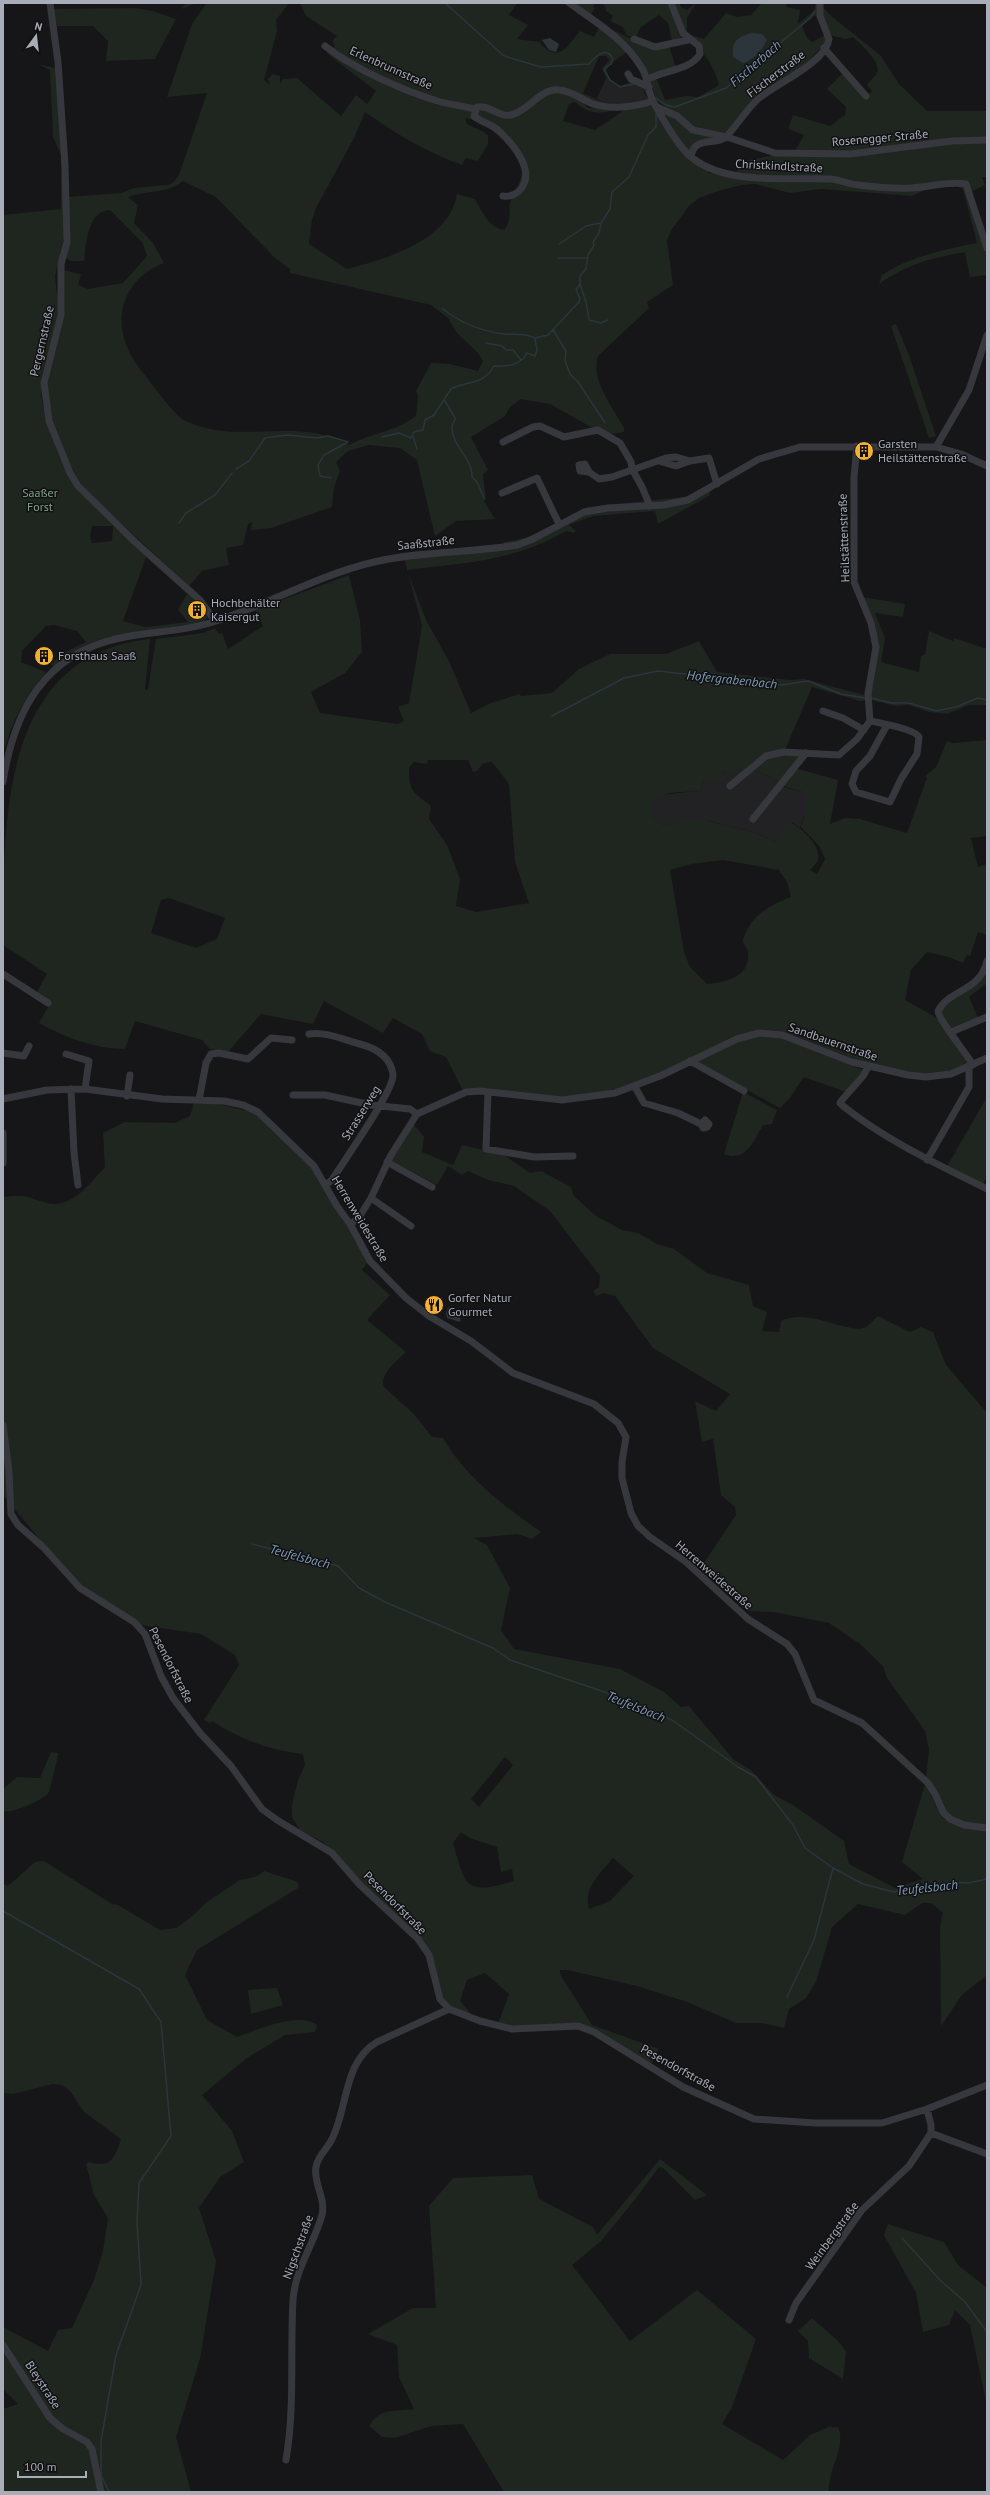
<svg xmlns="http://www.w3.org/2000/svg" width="990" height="2495" viewBox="0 0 990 2495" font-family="'PT Sans',sans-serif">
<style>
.built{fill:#222225}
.green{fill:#1e261f;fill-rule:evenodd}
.water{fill:#2c353c}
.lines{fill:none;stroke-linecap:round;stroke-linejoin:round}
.stream{stroke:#2c353c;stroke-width:1.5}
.minor{stroke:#37383d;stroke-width:7}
.labels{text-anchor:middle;stroke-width:3;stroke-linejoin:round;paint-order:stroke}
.street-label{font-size:12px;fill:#a8adb8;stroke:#111113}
.poi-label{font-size:12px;fill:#a8adb8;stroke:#111113;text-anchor:start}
.park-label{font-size:12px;fill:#7fa381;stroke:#111113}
.water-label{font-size:13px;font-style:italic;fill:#7f9bb3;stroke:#111113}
</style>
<rect width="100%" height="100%" fill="#161618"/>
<!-- built -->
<path class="built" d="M606,78L620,88L634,85L640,88L650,100L612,106L601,101L597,98Z
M753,770L780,781L781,786L805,793V813L800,828L792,822L775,842L753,832L709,821L664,825L654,820L650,811L652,801L658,795L700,791L703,781L723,771L738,774Z"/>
<!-- green -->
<path class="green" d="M186,3H289L276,20L277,31L264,80L270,85L268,79L273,74L280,76V84L283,79L297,78L341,116L356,95L367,104L376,91C360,78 343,67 327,53L335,46L332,41L337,36L306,16L300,3H517L509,15L528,25L517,39L539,42C558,64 566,48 580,31L594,37L599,27L627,52C620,57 610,62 606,71L610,79L621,86L631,82L647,88V94L636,86L620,88L608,81L602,69L609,60L606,56H599L583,93L612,106L579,98L588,108L616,109C601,115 588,114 575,102L569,104L563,121L595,130L626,109L648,104L653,106L668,131L710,170L708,173L745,175L729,172H736L745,161L795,151L804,135L788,129L793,115L830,126L845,115L846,107L827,89L844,72L866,97L872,91L867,85C869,80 875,78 877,73C882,62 860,44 853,37L846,39L830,35L822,15L814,16L802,26L807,38L812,42L825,35L827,41L808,62L768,90L764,88C758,92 733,125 726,133L695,128L657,101L651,83L653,79L657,80L665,100L687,96L698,97L719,85C712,59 703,54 686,35L672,41L668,23L659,15L640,28L636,38L626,35L623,27L610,21L613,16L606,11L605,6L601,3H679L681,7L687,10L696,3L687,18V34L704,39L726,13L737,17L751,15L762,3H787L786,7L800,10L798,24L814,11L816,3H823V7L830,15L881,56L899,84L927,111H987V177H982L985,185L972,191L987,237V275L970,277L965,252C929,259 910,263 879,284L882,275C911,256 943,250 977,243L963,189L956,186L927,189L912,196L821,189L790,193L755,184L742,185L718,191L699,198L689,206L672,229L667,240L673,285L647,302L649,308L598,356C590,379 613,408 624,428V432L605,435L550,404L521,399L510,407L505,416L471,437L488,470L483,474L486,500L484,501L495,519L456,521L435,536L417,460L400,448L369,445L348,451L336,462L340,471L334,487L332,507L271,528L251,530L252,522L248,524L243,545L226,548L229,565L202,571L189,586L86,491L72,472L52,421L46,381L54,352L63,270L81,274L78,285L88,289L123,283L147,256L142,242L110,210C87,211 86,244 84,261H71L65,258L67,197L122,193L134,188L168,185L174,182L179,175L207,93L167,97L192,24L206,4H194L182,9ZM365,112C396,134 426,152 462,165L466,158L478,161L488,144V136L484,132L467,124L465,118C483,120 521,149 522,169C522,181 516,188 512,198C506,210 514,217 504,230C488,227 482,211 475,199L457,194C450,241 385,259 347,269L309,244L312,220L316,208L354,138ZM183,181L216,197L274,257L290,269V273L431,305L448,318L457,333L478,353L483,361L478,371L450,364L431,363L416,391L418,395L416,416C395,432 371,433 349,445C298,415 236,447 184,420C175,416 152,384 144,374C129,356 117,332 123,307C129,285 143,271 164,263L153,243L134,223L138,205L128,197C148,190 167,194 183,181Z
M573,3H595L593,7L595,8L591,14Z
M136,8L153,11L176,19L155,59L106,61L108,41L93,26H57L54,9Z
M603,25L648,47L669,46L676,68L650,77Z
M38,64L55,68L62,143L64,238L55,276L59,313L41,379V396L46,421L59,456L76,488L113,526L192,595L208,618L202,622L106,638L93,642L54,667L51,664L63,653L86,642L77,631L54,625L46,626L22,651L21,662L46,672C23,700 13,720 3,754V215L61,209V155L53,137L50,70ZM92,526H113L112,541L92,543L90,537ZM146,557L187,594L178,610L188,622L146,627L123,621Z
M663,110L670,113L689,129L718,136L690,152L671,127Z
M896,324L909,355L936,436L929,438L891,326Z
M712,484L709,496L658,524L655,511L593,516L569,525L576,531L574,533L566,531C515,561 465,563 407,570L427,622L449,661L471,713L491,703L519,694L521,696L552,693L579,669L610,654H666L699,641L717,672L789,680L804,679L864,695L873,645L862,597L905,604L903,617L875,613L885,638L881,662L919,672L921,656L925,654L929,631L953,641L954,638L987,649V705H969L947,714L929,712L909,705L896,706L871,700L860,701L812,687L785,750L778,751L739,775L723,771L718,782L703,781L700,791C684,793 655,789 651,807C649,817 656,821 664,825L696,818L753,832L775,842L788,821C801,827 822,846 818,861L810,870L817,874L825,859L820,847L801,827L805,813V793L781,785L795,768L838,780L830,824L845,818L860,819L907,833L927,778L925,776L936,767L947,741L953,743L987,740V836L971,838L978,867L987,864V935L978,932L970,956L967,955L963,963L949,957L927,952L911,970L905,1000L937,1018L970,1063L944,1074H914L868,1064L797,1037L767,1031L622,1088L566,1098L482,1088L462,1089L446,1057L430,1051L422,1034L393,1018L383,1033L324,1001L313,1024L261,1014L228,1052L210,1049L202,1040L135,1021L125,1049C96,1049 64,1037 39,1023L51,1002L36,993L47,974L3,945C3,821 0,655 150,639L145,690L148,689L156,639L203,633L215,628L219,634L222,633L228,649L263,626L255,610L349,575L360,620L362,652L345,673L311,692L320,713L398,724L404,721L398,707L409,703L422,626L405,561L399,553L503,545L504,542L526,538L588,507L684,497ZM428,760H468L473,772L477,771L483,763L492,762L509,784L515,862L529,903L476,912L456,906L460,879L447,845L429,819L431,806C413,792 409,792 409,768L414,762L427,764ZM723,860L779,870L787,882L791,897C768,906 751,915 743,940C743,945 747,947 748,951C751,977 727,982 707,984L690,967L684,952L670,870L691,864ZM169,898L225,918L217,939L196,948L151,933L161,900Z
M776,754L801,755L780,781L753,770L758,763Z
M987,967V983L969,997L978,1018L950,1028L940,1010Z
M755,1035L776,1036L863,1070L846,1092L804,1077L789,1099L780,1108L695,1062L717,1050Z
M743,1092L777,1110L772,1124L763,1125C754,1140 746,1163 724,1154Z
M987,1097V1176L982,1186L946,1168Z
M194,1103L219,1104L255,1113L314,1168L353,1232L368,1262L362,1270L390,1295L367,1320L406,1352C397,1361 379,1374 384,1387L414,1414L432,1437L443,1438C467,1479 503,1505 541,1532L532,1539L518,1534L474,1538L487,1545L510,1588L501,1630L514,1649L620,1669L664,1692L681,1707L689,1706L733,1759L752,1771L774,1795L793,1805L844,1841L849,1864L895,1888L923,1879L902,1862L925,1784C931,1793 934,1802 939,1812C947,1828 971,1828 987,1831V1975L962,1995L941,2026L940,1926L943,1913L931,1903H922L905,1915L858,1904L832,1927L816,1982L806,1998L789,2009L784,2028L762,2023H736L687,2002L637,1986L568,1970H560V1974L592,2025L659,2049L651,2064L580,2025L530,2027L498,2024L509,1994L485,1973L467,1980L460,2001L474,2017L451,2007L443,1997L431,1954L365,1888L337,1855L323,1842L300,1830L292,1817V1805L298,1780L305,1765L303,1754C270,1750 241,1740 212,1721L210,1723L204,1720L239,1665L235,1655L201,1634L141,1625L73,1579L3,1495V1193L4,1197C28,1194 25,1197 47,1203C72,1209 89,1184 105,1167L103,1133L125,1122L175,1123L190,1116ZM505,1757L513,1765L479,1807L471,1799ZM461,1832L470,1838L497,1847L501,1872L512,1869L514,1881C465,1895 466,1888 453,1843ZM613,1858L634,1876L610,1901L589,1909C583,1888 600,1874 613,1858Z
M413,1123L424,1137L422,1152L453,1165L462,1145L504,1155L530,1173L541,1171L571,1187L574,1196L596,1216L622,1230L638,1233L657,1244L674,1249L707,1273L749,1285L753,1306L767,1312L762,1331L779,1332L781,1321C809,1307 851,1336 866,1327C870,1325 874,1319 878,1316L910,1332L921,1327L933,1332L946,1365L987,1413V1826C975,1824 954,1824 946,1813C938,1801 938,1788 926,1778L929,1749L925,1731L887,1678L883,1666L860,1644L829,1623L774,1612L747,1611L700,1569L736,1515L735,1507L721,1495L713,1439L702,1442L695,1401L716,1411L730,1394L653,1348L615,1296L603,1293L596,1296L593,1291L599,1287L600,1276L550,1211L514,1186L488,1180L468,1171L462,1175L448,1166L437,1185L392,1161L393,1155Z
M51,1752L58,1753V1756L49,1792C44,1800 11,1814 3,1811V1789L17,1777L40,1778Z
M44,1861L112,1904L118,1905L160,1930L176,1928L190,1918L207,1902L240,1880L255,1877L264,1871L295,1881L299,1884L298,1888L197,1950L185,1975L207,2020L237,2037C256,2030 299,2011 317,2025L315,2032L285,2035L247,2058L202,2095L232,2131L244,2162L220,2177L199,2208L216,2261L200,2359L176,2437L191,2492H3V2409L18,2404L3,2389V2327L48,2351L58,2330L72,2328L94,2280L103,2251L108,2218L94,2195L86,2164L89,2162C112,2168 114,2159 121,2139L84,2112L70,2091L62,2085L53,2084L13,2094L3,2093V1884L8,1886L35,1862Z
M277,1988L283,2005L251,2014L248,1990Z
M660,2159L707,2195L695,2200L663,2168L659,2167L637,2197L601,2241L572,2265L630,2341L697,2290L756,2339L732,2407L722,2424L783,2460L810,2435L831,2426L832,2428L838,2427C847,2448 827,2470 829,2492H504L463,2424L431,2426L395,2438L382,2437L369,2426C380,2407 395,2412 414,2409L399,2377L397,2345L368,2334L413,2308H436L429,2206L453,2178L532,2175L539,2199L593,2227L597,2235Z
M888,2224L944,2242L958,2265L987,2288V2406L970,2325L955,2310L949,2325L923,2332L916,2293L884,2235Z
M812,2318L837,2340L846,2351L843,2379L809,2358L808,2341L798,2331Z"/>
<!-- water -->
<path class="water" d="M751,33L762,34L767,40C761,51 755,59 743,63L733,57C732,41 736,38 751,33Z
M550,38L559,44L556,52L549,50L542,40Z
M448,1307C455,1306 462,1315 460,1322L447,1318L446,1313Z"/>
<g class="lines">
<!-- stream -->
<path class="stream" d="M445,3L504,56L541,67L589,64C595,57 606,45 613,59L611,64L604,69L610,80L620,87L633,84
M654,97L666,105L675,107L726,88L810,18L815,11
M559,244L586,226L601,223
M558,258H588
M580,284L586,302L589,320L601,323L608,320
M442,308C460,323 481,331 504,334C514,335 525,333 535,338
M553,330L566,351L565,361L570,374L578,382L605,423
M486,343L502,346L506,350H513L521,360
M445,401L455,418C455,421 452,424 452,427C451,445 473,458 472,477L477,482L484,498
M413,436L417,449
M382,437L399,433L411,438L414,432L423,430L425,420L434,415L451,389C466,380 482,387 494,366C505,367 522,365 527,353L535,356L537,350L535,338L548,335L579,302L580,298L576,290L580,284V276L586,269L588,255L594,245L593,242L599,233L601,223L610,209L612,192L629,177L648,135L656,127V114
M236,469L249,461L265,438L287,435L317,438L328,436L348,442
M331,478L320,476L318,465L324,455L348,442
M179,523L186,513L215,495L232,473
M871,698L892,703H909L936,711L956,707L978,698L987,700
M552,716L624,678L658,671L782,685L808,681L841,694L866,698
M252,1544L338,1566L359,1588L385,1602L493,1648L510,1660L622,1698L672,1720L738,1767L756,1777L793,1825L805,1848L833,1868L863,1884L894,1892L949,1882L968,1883L987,1879
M3,1911L139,1989L161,2022L171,2136L139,2183L137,2222L141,2285L116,2355L101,2441V2475L109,2492
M787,1997L814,1940L833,1868
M902,2238L940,2280L965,2302L987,2332"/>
<!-- minor -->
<path class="minor" d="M50,3L58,62L65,165L67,242L61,264V315L44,383L49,421L70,473L78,486L135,542L200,600L215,621
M569,3C596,22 626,40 643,70C648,80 648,91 653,101C662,118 673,138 686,152C718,187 789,177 831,179C840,180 849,184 858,185C875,187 895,189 912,188C931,187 947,181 966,184L987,248
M634,39L655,47L688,40
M325,46C354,69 406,92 441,102C452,105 464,106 474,109
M824,48L866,96
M628,74L631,79L649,87
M647,80C663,70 690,71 700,54L699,46L683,33L671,3
M657,107L677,116L693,130L727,137L775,153L850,154L952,141L987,140
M691,157C694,134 718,147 727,136C738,124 746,110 758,99C775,84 826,63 829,39L820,16V3
M503,196C510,197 515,195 520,190C537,171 512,143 498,130C491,124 481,122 474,116L477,107C490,104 500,120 514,114C530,108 542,88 559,90C572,91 581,99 593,104C612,110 635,107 653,101
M503,442L533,427L540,426L564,437L598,430L620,443L631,462L632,469L642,487L650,506
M936,447L969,390L987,335
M659,461L676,466L690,461
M589,472L580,471L579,465L585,464L589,472L599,479L612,477L666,458L676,457L690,461L709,458L717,484
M502,493L537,478L559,524
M823,711L843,718L864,730
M870,721C880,723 915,729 919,737L917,754L901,779L890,802L856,792L852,784L856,771L870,756L887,725
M3,782C14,711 44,654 120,638C151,631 183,632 213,622C268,605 318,575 374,562C421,551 470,553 517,545L533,539L584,512L608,508L664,505L688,500L759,459L800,447H936L961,454L987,466
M730,786L766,756L783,752L839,755L857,739L870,721L868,694L876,647L871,623L854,582V477L857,446
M753,819L806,753
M3,974L48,1003
M951,1032L987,1017
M309,1034C324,1031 345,1040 360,1044C375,1048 391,1056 393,1075C394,1091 343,1162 332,1180L327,1184
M3,1053L24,1056L29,1046
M66,1054L89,1061L85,1089
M690,1061L744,1091
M973,1065C967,1054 938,1019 938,1011C949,989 980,992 987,961
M868,1067L863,1076L842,1100L840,1103L843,1106C887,1141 937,1164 987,1189
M635,1087L644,1103L678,1113L701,1124L703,1128L707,1127L709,1124L705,1120L701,1124
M71,1089L74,1153L78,1185
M488,1092L486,1149L534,1157L573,1156
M293,1095H325L371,1105L410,1109L417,1114
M127,1096L130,1075
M3,1099L47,1090L85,1089L162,1099L224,1101L243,1105L258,1112L314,1166L337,1206L350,1224L370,1261L406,1298L429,1316L471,1341L513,1373L594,1404L618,1423L626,1437L622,1462V1478L631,1513L638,1526L650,1537L686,1562L748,1619L787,1644L795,1654L814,1700L862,1723L928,1783L935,1794L943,1812L950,1819L964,1825L987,1828
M199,1100L206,1063L211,1054L219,1053L248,1059L271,1038L292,1040
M3,1133V1163
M927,1160L969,1087V1068
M387,1162L432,1187
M371,1198L411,1226
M350,1224L358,1219L371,1198L391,1155L417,1114L466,1092L480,1091L562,1100L615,1093L660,1076L737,1039L759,1033L782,1035L852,1062L908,1075L926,1077L951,1074L987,1058
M3,1425L9,1472L11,1514L18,1525L43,1547L80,1588L134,1622L145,1634L161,1676L173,1698L200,1733L231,1766L262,1809L277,1820L332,1853L360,1885L418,1939L429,1955L440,1999L449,2009L480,2021L512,2029L578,2026L594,2032L683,2087L754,2119L815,2123H882L927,2109L987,2085
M931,2133L987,2154
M789,2320L796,2303L862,2210L909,2166L931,2133V2125L927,2109
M3,2345L50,2418L63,2429L87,2442L92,2449L101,2492
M286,2460C295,2406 290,2355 293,2300C295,2269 314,2244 322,2215C326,2198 313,2183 316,2167C317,2157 328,2148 332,2139C348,2108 343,2062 377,2042L449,2009"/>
</g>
<!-- icons -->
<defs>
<symbol id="building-disc" viewBox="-11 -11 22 22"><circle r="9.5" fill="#f2b134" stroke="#111113"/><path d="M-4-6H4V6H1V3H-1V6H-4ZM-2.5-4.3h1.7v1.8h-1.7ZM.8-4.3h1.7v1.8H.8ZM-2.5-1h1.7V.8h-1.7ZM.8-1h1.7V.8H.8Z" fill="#111"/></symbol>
<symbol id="restaurant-disc" viewBox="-11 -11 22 22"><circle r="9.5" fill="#f2b134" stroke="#111113"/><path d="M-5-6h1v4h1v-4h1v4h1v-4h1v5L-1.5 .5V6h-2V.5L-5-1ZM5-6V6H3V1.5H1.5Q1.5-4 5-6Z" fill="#111"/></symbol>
</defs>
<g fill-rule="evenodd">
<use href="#building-disc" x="853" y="440" width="22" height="22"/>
<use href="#building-disc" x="186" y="599" width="22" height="22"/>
<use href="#building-disc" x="33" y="645" width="22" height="22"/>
<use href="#restaurant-disc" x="423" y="1294" width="22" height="22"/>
</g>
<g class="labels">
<!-- street labels -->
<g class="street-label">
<text transform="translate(391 68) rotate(24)" y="4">Erlenbrunnstraße</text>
<text transform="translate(776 74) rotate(-37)" y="4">Fischerstraße</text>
<text transform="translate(880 138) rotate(-5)" y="4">Rosenegger Straße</text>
<text transform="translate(779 166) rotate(3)" y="4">Christkindlstraße</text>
<text transform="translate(42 341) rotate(-77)" y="4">Pergernstraße</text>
<text transform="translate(844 538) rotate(-92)" y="4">Heilstättenstraße</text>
<text transform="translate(426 543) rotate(-6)" y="4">Saaßstraße</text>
<text transform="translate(833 1042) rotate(19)" y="4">Sandbauernstraße</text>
<text transform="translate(361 1113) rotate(-58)" y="4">Strasserweg</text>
<text transform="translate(360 1219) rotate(59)" y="4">Herrenweidestraße</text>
<text transform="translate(714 1575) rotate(41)" y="4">Herrenweidestraße</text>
<text transform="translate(171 1665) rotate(63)" y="4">Pesendorfstraße</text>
<text transform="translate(395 1903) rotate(45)" y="4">Pesendorfstraße</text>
<text transform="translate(678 2068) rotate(29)" y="4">Pesendorfstraße</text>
<text transform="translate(832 2236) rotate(-54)" y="4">Weinbergstraße</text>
<text transform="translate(298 2247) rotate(-70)" y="4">Nigschstraße</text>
<text transform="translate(43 2385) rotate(57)" y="4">Bleystraße</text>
</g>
<!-- poi labels -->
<g class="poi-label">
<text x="878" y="448">Garsten<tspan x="878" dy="14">Heilstättenstraße</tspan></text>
<text x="211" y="607">Hochbehälter<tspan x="211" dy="14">Kaisergut</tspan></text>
<text x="58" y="660">Forsthaus Saaß</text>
<text x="448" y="1302">Gorfer Natur<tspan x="448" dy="14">Gourmet</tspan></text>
</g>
<!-- park labels -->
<g class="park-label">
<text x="40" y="497">Saaßer<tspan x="40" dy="14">Forst</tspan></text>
</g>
<!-- water labels -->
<g class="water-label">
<text transform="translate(755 63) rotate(-41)" y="5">Fischerbach</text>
<text transform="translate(732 679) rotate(6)" y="5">Hofergrabenbach</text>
<text transform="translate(300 1556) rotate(15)" y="5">Teufelsbach</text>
<text transform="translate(636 1706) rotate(22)" y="5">Teufelsbach</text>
<text transform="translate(927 1887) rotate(-6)" y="5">Teufelsbach</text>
</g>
</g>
<!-- border -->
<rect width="990" height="2495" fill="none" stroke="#a8adb8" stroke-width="8"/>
<!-- north arrow -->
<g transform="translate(36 36) rotate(15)" stroke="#111113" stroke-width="3" paint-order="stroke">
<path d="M0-3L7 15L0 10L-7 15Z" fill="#a8adb8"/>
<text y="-6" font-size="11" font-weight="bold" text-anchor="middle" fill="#a8adb8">N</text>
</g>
<!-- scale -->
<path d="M18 2471v6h68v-6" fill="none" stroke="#a8adb8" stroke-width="2"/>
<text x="24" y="2471" font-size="12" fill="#a8adb8" stroke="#111113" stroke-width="3" paint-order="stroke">100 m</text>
</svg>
